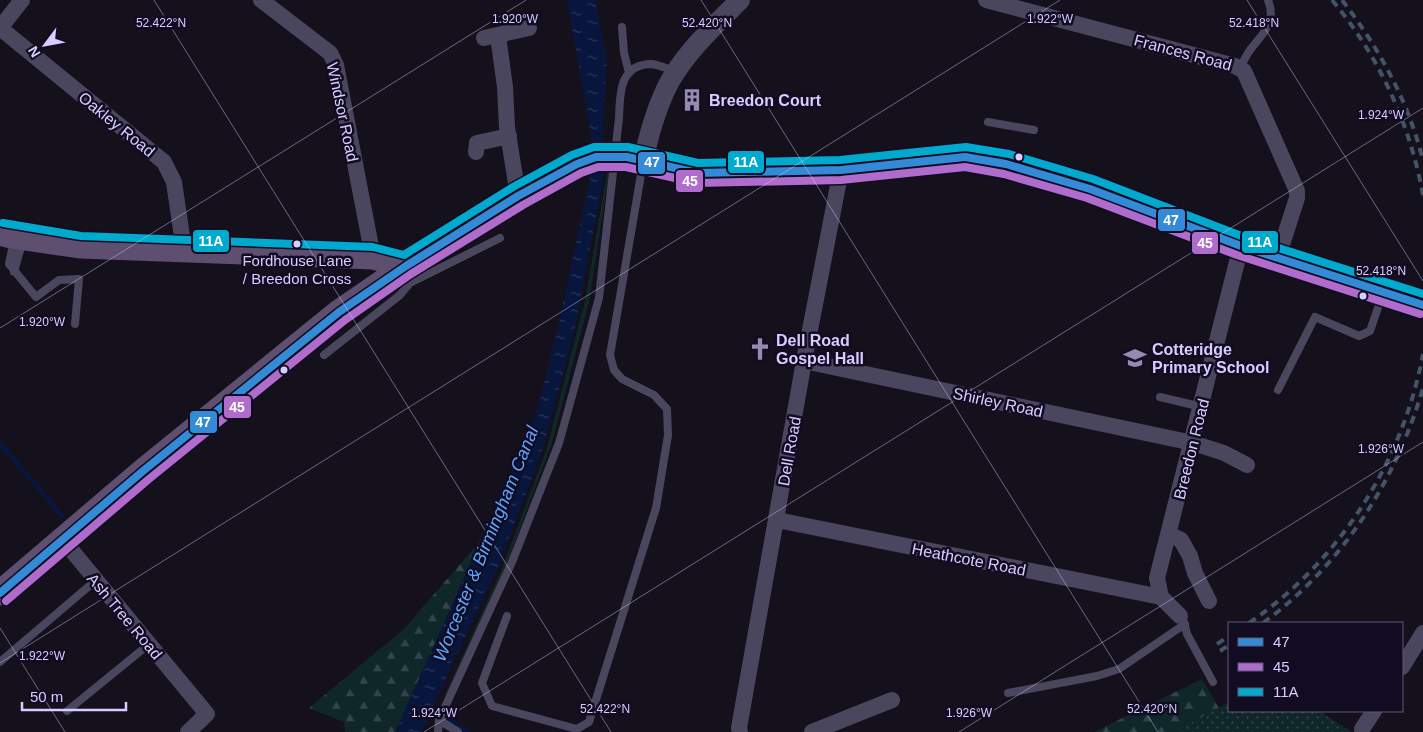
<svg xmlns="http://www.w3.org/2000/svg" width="1423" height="732" viewBox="0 0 1423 732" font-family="Arial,sans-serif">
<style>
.grass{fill:#10272a}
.forest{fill:url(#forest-firs)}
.park{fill:url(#park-dots)}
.water{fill:url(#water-ripples)}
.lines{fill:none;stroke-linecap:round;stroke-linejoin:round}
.stream{stroke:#08163d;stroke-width:4.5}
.service{stroke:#49465e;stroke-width:8}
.minor{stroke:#49465e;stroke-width:16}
.tertiary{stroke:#49465e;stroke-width:20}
.primary{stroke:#5e4f70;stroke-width:25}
.rail{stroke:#425468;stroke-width:4;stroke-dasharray:8 6;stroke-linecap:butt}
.primary-bridge{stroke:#5e4f70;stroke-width:25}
.bus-1-casing{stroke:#120c22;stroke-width:11}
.bus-2-casing{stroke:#120c22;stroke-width:11}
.bus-3-casing{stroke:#120c22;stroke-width:11}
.bus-1{stroke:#338bd7;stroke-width:8}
.bus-2{stroke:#b06ccc;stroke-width:8}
.bus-3{stroke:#00a9ce;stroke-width:8}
.ticks{fill:none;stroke:#d7cdff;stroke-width:1;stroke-opacity:0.45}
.bus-dot{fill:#d7cdff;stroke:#120c22;stroke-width:2}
.labels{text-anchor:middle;stroke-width:5;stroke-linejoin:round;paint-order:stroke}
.bus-label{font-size:15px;fill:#d7cdff;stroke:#120c22}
.street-label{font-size:16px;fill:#d7cdff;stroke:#120c22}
.poi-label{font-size:16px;font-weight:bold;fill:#d7cdff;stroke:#120c22;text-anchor:start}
.water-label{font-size:18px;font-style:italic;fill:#5ba5ff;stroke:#120c22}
.ticks-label{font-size:12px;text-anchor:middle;fill:#d7cdff;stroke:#120c22;stroke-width:5;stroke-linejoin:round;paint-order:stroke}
.line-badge{stroke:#120c22;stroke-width:2}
.badge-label{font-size:14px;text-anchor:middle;font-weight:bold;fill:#fff}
</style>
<defs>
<pattern id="forest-firs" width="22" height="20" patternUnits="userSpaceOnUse" patternTransform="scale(1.25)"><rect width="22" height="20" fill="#10272a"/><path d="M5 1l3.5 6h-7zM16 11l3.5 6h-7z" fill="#32454a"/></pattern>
<pattern id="park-dots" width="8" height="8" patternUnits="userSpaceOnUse" patternTransform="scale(1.25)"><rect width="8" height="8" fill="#10272a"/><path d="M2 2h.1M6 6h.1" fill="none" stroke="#32454a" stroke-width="1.8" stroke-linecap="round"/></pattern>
<pattern id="water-ripples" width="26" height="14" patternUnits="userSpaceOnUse" patternTransform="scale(1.25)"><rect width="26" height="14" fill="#08163d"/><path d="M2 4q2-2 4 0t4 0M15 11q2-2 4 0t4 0" fill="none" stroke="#2b375a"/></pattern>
</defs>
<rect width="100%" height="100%" fill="#14111d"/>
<!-- grass -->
<path class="grass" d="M607,173H609L589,302L552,443L508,560L450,699L445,695L503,566L547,448L585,301Z"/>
<!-- forest -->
<path class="forest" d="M481,540L395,732H345L344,722L309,708L404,629Z
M1202,679L1233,732H1094Z"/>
<!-- park -->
<path class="park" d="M1229,702V711H1319L1352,732H1175Z"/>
<!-- water -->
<path class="water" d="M567,0H595L607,61L603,123L604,174L573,337L543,448L499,564L421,732H395L509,478L538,408L557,331L591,174L593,146Z"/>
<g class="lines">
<!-- stream -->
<path class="stream" d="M1,444L62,516
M447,719L468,732"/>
<!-- service -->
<path class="service" d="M622,27L624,53L629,73
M1240,68C1243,62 1246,56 1250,50C1263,33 1277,23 1268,0
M988,122L1034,130
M14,239L9,264L36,297L59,280L79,279L75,324
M403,271L410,283L500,238
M14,272L23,240
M324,355L400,295L410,283
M1278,390L1315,317L1359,336L1370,331L1382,296
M1160,397L1202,407
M507,616L482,683L492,706L577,729L589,722L656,508L668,435L667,409L654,395L622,379L614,370L610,355L643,163
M1184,622L1187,634L1213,682
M0,662L95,581
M1008,693L1097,676L1119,669L1185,624
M67,711L148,645
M438,732L439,720
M458,732L439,720L512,562L559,443L599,298L619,118C620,94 619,64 652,64C659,65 668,69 675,71"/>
<!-- minor -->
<path class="minor" d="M22,0L0,28L164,162L174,182L184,250
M261,0L330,53L336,65L373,257
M986,0L1235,66L1244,71L1297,191V198L1278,257
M498,36L505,87L507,127L518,196
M484,38L529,28
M476,152L477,143L509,136
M804,361L1193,443L1224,453L1247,465
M777,520L1161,597
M1169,534L1181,540L1190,556L1195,573L1209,601
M63,540L207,714L188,732
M1180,616L1161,597L1157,578L1241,246
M1402,667L1423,633
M1362,729L1374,711
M740,732L739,728L804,361L841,170
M812,732L892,700"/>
<!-- tertiary -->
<path class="tertiary" d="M643,161C649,134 657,105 670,81C688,50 715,25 740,0"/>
<!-- primary -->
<path class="primary" d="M627,157L697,173L841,170L965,157L1006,164L1090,189L1241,246L1278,257L1423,305
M0,233L11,236L80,246L373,257L406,266
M0,593L143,471L339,312L406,266L477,222L518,196L582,162"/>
<!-- rail -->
<path class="rail" d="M1332,0C1379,56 1410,124 1423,195
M1342,0C1379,48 1409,102 1423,161
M1249,623C1340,561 1403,461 1423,354
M1263,623C1342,565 1396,481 1423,388
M1217,644L1229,636
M1220,651L1229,645"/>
<!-- primary-bridge -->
<path class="primary-bridge" d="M582,162L596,157H627"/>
<defs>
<path id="bus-1" d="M0,593L143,471L339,312L406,266L518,196L577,164L596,157H627L697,173L841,170L965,157L1006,164L1090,189L1241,246L1423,305"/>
<path id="bus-2" d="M6,601L149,479L345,320L411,274L523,205L581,173L598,167H626L697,183L841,180L965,167L1004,174L1087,198L1237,255L1420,314"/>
<path id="bus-3" d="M3,223L81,236L373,247L404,255L513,187L572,155L594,147H628L698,163L840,160L966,147L1009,154L1093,179L1244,237L1423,294"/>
</defs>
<!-- bus-1 casing -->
<use href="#bus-1" class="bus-1-casing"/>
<!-- bus-2 casing -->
<use href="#bus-2" class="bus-2-casing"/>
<!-- bus-3 casing -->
<use href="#bus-3" class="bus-3-casing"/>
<!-- bus-1 -->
<use href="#bus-1" class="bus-1"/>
<!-- bus-2 -->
<use href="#bus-2" class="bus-2"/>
<!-- bus-3 -->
<use href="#bus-3" class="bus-3"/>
</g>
<!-- ticks -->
<path class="ticks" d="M154,0L611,732M701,0L1158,732M1247,0L1423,281M0,328L526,0M0,628L65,732M0,663L1060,0M424,732L1423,108M959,732L1423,442"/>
<!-- icons -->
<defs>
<symbol id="building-bare" viewBox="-9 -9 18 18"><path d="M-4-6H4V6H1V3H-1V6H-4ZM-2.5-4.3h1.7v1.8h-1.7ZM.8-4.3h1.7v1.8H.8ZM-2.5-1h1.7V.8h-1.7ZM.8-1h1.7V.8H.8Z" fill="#938bb0" stroke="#120c22" stroke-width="2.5" paint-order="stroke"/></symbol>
<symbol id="church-bare" viewBox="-9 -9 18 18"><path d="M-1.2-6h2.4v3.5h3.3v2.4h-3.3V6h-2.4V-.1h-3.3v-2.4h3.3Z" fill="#938bb0" stroke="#120c22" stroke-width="2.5" paint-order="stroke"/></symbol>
<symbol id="school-bare" viewBox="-9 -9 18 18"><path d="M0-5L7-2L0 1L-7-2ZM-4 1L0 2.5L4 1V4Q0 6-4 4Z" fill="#938bb0" stroke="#120c22" stroke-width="2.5" paint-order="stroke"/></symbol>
</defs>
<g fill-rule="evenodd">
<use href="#building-bare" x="676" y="84" width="32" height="32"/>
<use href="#church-bare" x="744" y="333" width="32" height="32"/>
<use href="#school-bare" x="1119" y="342" width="32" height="32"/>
</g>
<!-- markers -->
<g class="bus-dot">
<circle cx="1019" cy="157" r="4.5"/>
<circle cx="297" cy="244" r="4.5"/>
<circle cx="1363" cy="296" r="4.5"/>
<circle cx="284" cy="370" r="4.5"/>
</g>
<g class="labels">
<!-- bus labels -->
<g class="bus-label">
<text x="297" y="266">Fordhouse Lane<tspan x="297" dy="18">/ Breedon Cross</tspan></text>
</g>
<!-- street labels -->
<g class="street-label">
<text transform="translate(1183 52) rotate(15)" y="6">Frances Road</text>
<text transform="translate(343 112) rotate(78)" y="6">Windsor Road</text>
<text transform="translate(117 124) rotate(39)" y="6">Oakley Road</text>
<text transform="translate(998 402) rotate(12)" y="6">Shirley Road</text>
<text transform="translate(1191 449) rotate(-76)" y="6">Breedon Road</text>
<text transform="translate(789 451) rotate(-80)" y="6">Dell Road</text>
<text transform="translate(969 559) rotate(11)" y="6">Heathcote Road</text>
<text transform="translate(125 616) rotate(50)" y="6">Ash Tree Road</text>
</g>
<!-- poi labels -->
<g class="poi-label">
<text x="709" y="106">Breedon Court</text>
<text x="776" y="346">Dell Road<tspan x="776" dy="18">Gospel Hall</tspan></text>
<text x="1152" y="355">Cotteridge<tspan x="1152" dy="18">Primary School</tspan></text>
</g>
<!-- water labels -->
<g class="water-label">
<text transform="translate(486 544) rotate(-68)" y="6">Worcester &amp; Birmingham Canal</text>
</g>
</g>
<g class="ticks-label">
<text x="1050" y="23">1.922°W</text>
<text x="515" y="23">1.920°W</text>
<text x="161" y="27">52.422°N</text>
<text x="707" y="27">52.420°N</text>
<text x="1254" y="27">52.418°N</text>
<text x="1381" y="119">1.924°W</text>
<text x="1381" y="275">52.418°N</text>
<text x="42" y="326">1.920°W</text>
<text x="1381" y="453">1.926°W</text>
<text x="42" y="660">1.922°W</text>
<text x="605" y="713">52.422°N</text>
<text x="1152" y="713">52.420°N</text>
<text x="434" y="717">1.924°W</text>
<text x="969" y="717">1.926°W</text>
</g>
<g class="line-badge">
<rect x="727" y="150" width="38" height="24" rx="5" fill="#00a9ce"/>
<rect x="637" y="151" width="29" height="24" rx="5" fill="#338bd7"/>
<rect x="675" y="169" width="29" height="24" rx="5" fill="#b06ccc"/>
<rect x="1157" y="208" width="29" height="24" rx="5" fill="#338bd7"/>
<rect x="192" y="229" width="38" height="24" rx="5" fill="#00a9ce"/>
<rect x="1241" y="230" width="38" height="24" rx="5" fill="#00a9ce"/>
<rect x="1191" y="231" width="28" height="24" rx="5" fill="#b06ccc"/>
<rect x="223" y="395" width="29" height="24" rx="5" fill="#b06ccc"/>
<rect x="189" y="410" width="29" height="24" rx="5" fill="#338bd7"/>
</g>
<g class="badge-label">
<text x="746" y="167">11A</text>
<text x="652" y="167">47</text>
<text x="690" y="186">45</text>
<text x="1171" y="225">47</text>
<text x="211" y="246">11A</text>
<text x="1260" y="247">11A</text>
<text x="1205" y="248">45</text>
<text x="237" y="412">45</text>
<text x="203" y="427">47</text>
</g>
<!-- legend -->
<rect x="1228" y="622" width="175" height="90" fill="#120c22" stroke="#61597a"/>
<rect x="1238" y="638" width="25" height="8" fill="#338bd7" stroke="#61597a"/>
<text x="1273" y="647" font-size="15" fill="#d7cdff">47</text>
<rect x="1238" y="663" width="25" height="8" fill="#b06ccc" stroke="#61597a"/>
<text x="1273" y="672" font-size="15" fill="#d7cdff">45</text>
<rect x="1238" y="688" width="25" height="8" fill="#00a9ce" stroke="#61597a"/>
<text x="1273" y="697" font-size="15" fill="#d7cdff">11A</text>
<!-- north arrow -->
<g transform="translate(45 45) rotate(238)" stroke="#120c22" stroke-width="4" paint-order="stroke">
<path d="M0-4L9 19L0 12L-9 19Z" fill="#d7cdff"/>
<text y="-8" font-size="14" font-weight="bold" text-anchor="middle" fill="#d7cdff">N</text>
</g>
<!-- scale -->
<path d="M22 702v8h104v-8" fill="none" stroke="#d7cdff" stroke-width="2.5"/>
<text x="30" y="702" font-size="15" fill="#d7cdff" stroke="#120c22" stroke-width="4" paint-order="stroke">50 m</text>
</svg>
